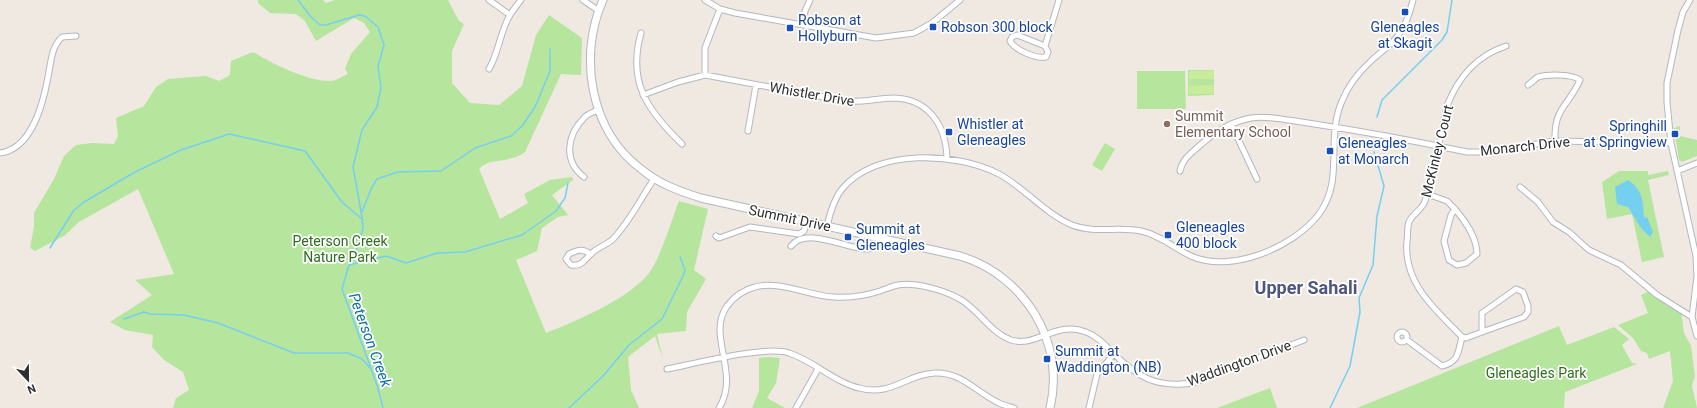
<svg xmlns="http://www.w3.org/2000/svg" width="1697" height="408" viewBox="0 0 1697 408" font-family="Roboto,sans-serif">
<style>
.green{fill:#b6e59e}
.pitch{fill:#c9ec9a}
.water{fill:#75cff0}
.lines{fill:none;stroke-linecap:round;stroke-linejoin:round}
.stream{stroke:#75cff0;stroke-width:1.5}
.minor-casing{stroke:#b4b7c1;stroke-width:7}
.secondary-casing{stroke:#b4b7c1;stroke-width:9}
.minor{stroke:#fff;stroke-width:5}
.secondary{stroke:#fff;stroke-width:7}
.transit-dot{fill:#1a4fb4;stroke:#fff;stroke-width:1.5}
.education-dot{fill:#8d6e63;stroke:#fff;stroke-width:1.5}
.labels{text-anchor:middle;stroke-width:3.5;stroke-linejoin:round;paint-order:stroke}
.transit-label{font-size:14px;fill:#164399;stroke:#fff;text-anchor:start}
.street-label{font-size:14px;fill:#2e2e2e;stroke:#fff}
.education-label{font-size:14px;fill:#785e54;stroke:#fff;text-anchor:start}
.park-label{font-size:14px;fill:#2c6e1b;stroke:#fff}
.water-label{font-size:15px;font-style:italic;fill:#0d6fa3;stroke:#fff}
.district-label{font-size:18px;font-weight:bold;fill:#4d5680;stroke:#fff}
</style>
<rect width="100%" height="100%" fill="#efe9e1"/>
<!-- green -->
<path class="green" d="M258,0H323L326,3L335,0H448L459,21L464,24L452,51V83L470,103L499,105L522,86L536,35L549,15L582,38L581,75L561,74L525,152C509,164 489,157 479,169L500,219L528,203L524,194L550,180L572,177L573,180L552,195L568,215L558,217L542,228L537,251L516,260L546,333C576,321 637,296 653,267C664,247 671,222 679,201L708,209L694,270L706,279L687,312L686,331L657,334L663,359L655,336L628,357L631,390L639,408H173L176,398L189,390L183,372L164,360L152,347L153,335L125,330L110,322L152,295L135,280L174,274L138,189L79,222L64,236L35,251L30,248L34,227V213L54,179L64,156L76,145L92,143L114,144L118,136L116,118L144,106L156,87L168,79L206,76L219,81L230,75L231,61L253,52C273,64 306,81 330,81C336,81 343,76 348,74L345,69L351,54L370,32L364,23L354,18L316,41L305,21L296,14L270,13L258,3Z
M1188,70H1214V95L1188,96Z
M1137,71H1185L1186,109H1137Z
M1680,126V136L1697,140V156L1682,162L1679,160L1674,128Z
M1105,143L1115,149L1102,171L1092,165Z
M1619,171H1648V175L1668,171L1669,175L1648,180L1664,257L1642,262L1632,214L1607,219L1602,182Z
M1652,290L1681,311L1684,333L1691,346L1695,376L1692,386L1697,408H1663L1673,381L1670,351L1649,359L1647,353L1641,351L1633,338L1618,325L1648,313L1641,295Z
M1559,326L1567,345L1614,327L1629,339L1622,345L1632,363L1637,364L1565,392L1564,408H1357Z
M769,357L780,358L776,383L767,398L785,408H752L759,391V358Z
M1270,388L1277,408H1217Z"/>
<!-- pitch -->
<path class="pitch" d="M1189,71H1201L1202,73V71H1214V79H1189Z
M1214,85V94H1189V86Z"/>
<!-- water -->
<path class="water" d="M1628,180C1643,190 1643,202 1644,218L1647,217L1653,232L1650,237L1641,228L1628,207L1617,204L1615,187Z"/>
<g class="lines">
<!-- stream -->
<path class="stream" d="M298,0L311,17L320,25H326L359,15L365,16L378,27L384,45L378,66L381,88L377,107L362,130L353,167L362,217L363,228L354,258L349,265L342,289L377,385L383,408
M1377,117L1382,100L1442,40L1447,32L1452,0
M362,212L371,189L377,179L398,172L441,171L475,148L511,136L523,125L536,105L550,71V49
M50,248L74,210L84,202L135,172L181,150L229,134L305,151L342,202L363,220
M349,265L386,256L406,263L437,253L465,252L522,235L556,211L565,198L568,183
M124,319L144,312L150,314L184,315L218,323L294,353H348L362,359L370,368
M569,408L603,376L629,345L662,319L683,276L685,270L680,257
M1330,408L1350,366L1360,312L1359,298L1373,265L1377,216L1384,186L1374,152"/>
<defs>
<path id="minor" d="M489,0L510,15
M583,0L599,11
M705,0L720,9L735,13L876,38L914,33L932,23L960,0
M1690,0L1683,12L1678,30L1667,83V102L1671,143L1696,256L1697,276L1692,317L1697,336
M802,25L805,11L810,0
M641,33C627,83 648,111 682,144
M1017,35L1045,46L1048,52L1046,57C1036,59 1015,50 1010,41L1012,37Z
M1045,46L1059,0
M489,69C499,52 500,32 510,15C513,10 517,5 521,0
M705,75V48L720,9
M1528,85C1531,83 1535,79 1538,77C1548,74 1572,74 1580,80C1568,107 1554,107 1555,141
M643,95L678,82L705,75L844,101C863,103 877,98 894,98C929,99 946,126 947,158
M1231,124L1257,179
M748,131L756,85
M0,153C32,149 43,104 48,77C51,63 51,47 62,37L76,36
M1180,171C1182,160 1190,154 1198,147C1214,133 1229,122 1251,118C1269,115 1290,121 1308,123C1361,131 1415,141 1467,152H1488L1555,141L1671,143
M1677,171L1697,163
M584,177C563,161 567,135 584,118C587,114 594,112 598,110
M1520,187L1538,202L1553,222L1569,232L1589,250L1621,265L1657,295L1692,317
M1427,194L1447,201L1455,209L1451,215L1444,241L1449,260L1457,265L1466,263L1477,254C1477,237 1465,221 1455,209
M827,226C830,213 834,199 842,189C876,148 956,152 999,174C1025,188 1044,213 1072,225C1095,234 1118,226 1141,231C1160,235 1174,248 1191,256C1231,274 1294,247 1319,214C1345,179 1325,140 1342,101C1348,86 1358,73 1370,62C1379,53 1389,47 1397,37C1406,26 1410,13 1413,0
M716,236L719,238L750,227L799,234L804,231L807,222
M791,246C807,226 846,249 867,249C871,249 876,247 880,246L884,239
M590,254C583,248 577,250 569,254L566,259L571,265C582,267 585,259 591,254C597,247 608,245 614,238C630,221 641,198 654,179
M1516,289L1523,292L1528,306V312L1524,317L1482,332V313Z
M1397 337a5 5 0 1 1 10 0a5 5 0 1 1-10 0Z
M1482,332L1466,338L1462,337C1435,309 1403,283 1407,241C1408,235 1407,227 1409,222C1412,214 1423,209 1425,201C1435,170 1440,138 1447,106C1458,77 1476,56 1506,46
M1407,340L1442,366C1459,362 1458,352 1462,337
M667,369C693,364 766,345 789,353C814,361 834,382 859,388C891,397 907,374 935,373C961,372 975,391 997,402C1002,405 1008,406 1014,408
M719,408C741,373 706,336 727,306C734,297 743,290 755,287C780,280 809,296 834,297C850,298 865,296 880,291C886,289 892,286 898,285C915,282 943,290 958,298C978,308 989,332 1011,340C1036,348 1056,320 1086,332C1097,336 1105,345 1113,353C1138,378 1157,388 1193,383L1304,340
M796,408L818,369
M1089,408L1097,374L1114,354"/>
<path id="secondary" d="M603,0C578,56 590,131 641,169C659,184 679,191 701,198L960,256C1024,275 1066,342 1050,408"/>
</defs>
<!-- minor casing -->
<use href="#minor" class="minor-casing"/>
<!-- secondary casing -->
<use href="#secondary" class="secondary-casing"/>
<!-- minor -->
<use href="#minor" class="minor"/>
<!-- secondary -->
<use href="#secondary" class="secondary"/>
</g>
<!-- markers -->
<g class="transit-dot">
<rect x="1401" y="8" width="8" height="8" rx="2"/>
<rect x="929" y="23" width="8" height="8" rx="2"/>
<rect x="786" y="24" width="8" height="8" rx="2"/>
<rect x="945" y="128" width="8" height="8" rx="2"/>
<rect x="1671" y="130" width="8" height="8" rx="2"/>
<rect x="1326" y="147" width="8" height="8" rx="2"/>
<rect x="1164" y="231" width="8" height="8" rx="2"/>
<rect x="844" y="233" width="8" height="8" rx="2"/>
<rect x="1043" y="355" width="8" height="8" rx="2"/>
</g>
<circle class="education-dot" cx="1167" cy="124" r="4"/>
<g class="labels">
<!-- transit labels -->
<g class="transit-label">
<text x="798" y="25">Robson at<tspan x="798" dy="16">Hollyburn</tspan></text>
<text x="941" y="32">Robson 300 block</text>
<text x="1405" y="32" text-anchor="middle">Gleneagles<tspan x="1405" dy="16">at Skagit</tspan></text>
<text x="957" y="129">Whistler at<tspan x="957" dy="16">Gleneagles</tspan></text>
<text x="1667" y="131" text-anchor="end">Springhill<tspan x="1667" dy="16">at Springview</tspan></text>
<text x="1338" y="148">Gleneagles<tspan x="1338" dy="16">at Monarch</tspan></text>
<text x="1176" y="232">Gleneagles<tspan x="1176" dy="16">400 block</tspan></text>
<text x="856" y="234">Summit at<tspan x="856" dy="16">Gleneagles</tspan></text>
<text x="1055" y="356">Summit at<tspan x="1055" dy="16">Waddington (NB)</tspan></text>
</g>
<!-- street labels -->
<g class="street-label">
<text transform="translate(812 94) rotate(10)" y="5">Whistler Drive</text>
<text transform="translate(1525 146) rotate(-6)" y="5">Monarch Drive</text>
<text transform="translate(1437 151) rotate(-76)" y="5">McKinley Court</text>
<text transform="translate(790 218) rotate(12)" y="5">Summit Drive</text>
<text transform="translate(1239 363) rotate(-20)" y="5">Waddington Drive</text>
</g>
<!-- education labels -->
<g class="education-label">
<text x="1175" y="121">Summit<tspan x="1175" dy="16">Elementary School</tspan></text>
</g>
<!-- park labels -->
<g class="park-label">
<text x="340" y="246">Peterson Creek<tspan x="340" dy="16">Nature Park</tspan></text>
<text x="1536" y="378">Gleneagles Park</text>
</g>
<!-- water labels -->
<g class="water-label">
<text transform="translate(370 340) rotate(70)" y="5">Peterson Creek</text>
</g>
<!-- district labels -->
<g class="district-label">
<text x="1306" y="294">Upper Sahali</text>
</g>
</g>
<!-- north arrow -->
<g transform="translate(28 380) rotate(158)" stroke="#ffffff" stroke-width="3" paint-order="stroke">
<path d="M0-3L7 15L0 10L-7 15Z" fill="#2e2e2e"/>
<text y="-6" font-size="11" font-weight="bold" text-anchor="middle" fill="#2e2e2e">N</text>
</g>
</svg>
